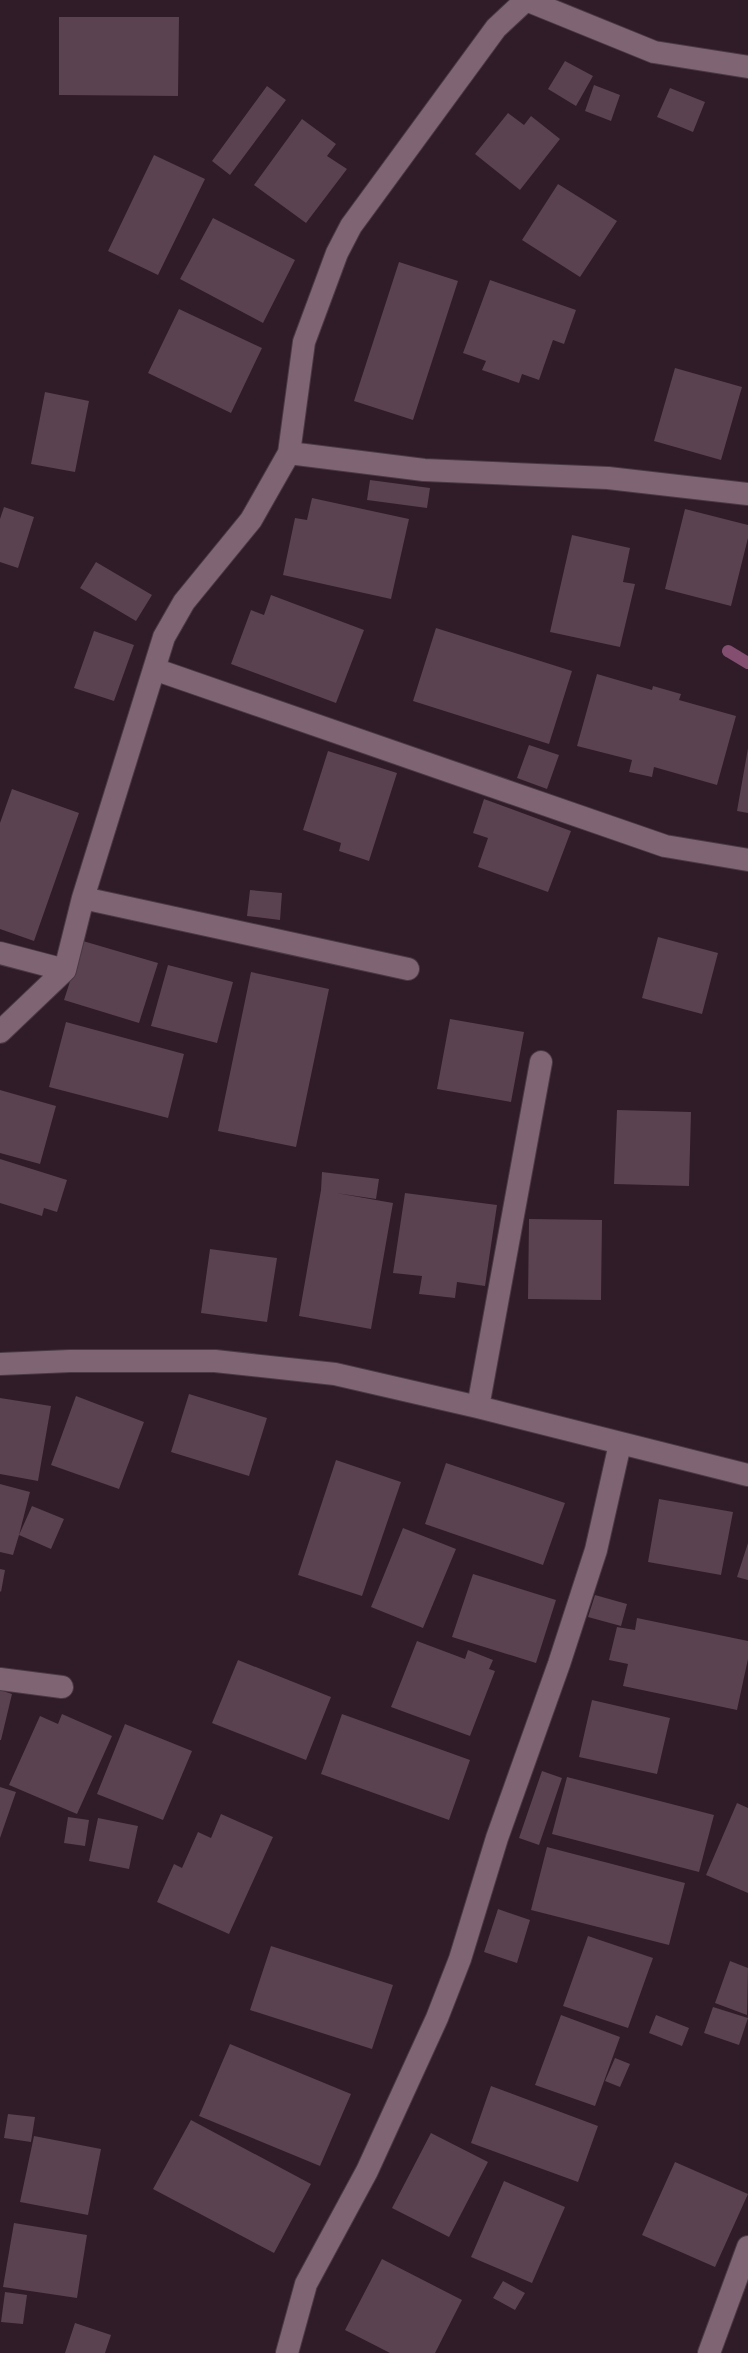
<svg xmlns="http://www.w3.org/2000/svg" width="748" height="2353" viewBox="0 0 748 2353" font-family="Cabin,sans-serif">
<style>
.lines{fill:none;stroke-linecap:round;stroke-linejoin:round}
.stream{stroke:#834e6f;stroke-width:12}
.building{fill:#5a4250}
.minor-casing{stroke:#4a3944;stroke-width:24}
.minor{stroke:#7f6574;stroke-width:22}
</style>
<rect width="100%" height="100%" fill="#301b28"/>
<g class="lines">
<!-- stream -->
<path class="stream" d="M728,651L748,663"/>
</g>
<!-- building -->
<path class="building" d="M59,17H179L178,96L59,95Z
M565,61L593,76L576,106L548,89Z
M594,85L620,95L611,121L585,111Z
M267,86L286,100L230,175L212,161Z
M670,88L705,102L693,132L657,117Z
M508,113L524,125L531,116L560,139L520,190L475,154Z
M302,119L336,144L327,156L347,169L306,223L254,185Z
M154,155L205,179L158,275L108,251Z
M558,184L617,221L580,277L522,240Z
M213,218L295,260L263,323L180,279Z
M399,262L458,281L413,420L354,401Z
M490,280L576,310L564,344L553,340L539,380L522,374L519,383L482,370L486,361L463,353Z
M179,309L262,348L231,413L148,373Z
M675,368L742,387L721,460L654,441Z
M45,392L89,401L75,472L31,464Z
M370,480L430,488L427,508L367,500Z
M312,498L409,519L391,599L283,575L295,518L307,520Z
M4,507L34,517L18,568L0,562V519Z
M685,509L748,525V538L731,606L665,589Z
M572,535L630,548L623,582L635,584L620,647L550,632Z
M96,562L152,595L136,621L80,588Z
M271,595L364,630L336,703L231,664L251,610L264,615Z
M436,628L572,671L549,744L413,701Z
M94,631L134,645L114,701L74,688Z
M597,674L652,690L653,686L681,694L679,700L736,716L717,785L654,767L652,777L629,772L632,760L577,746Z
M529,745L559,755L547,789L517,778Z
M748,748V813L737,811Z
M328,751L397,773L369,861L339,851L341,843L303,830Z
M12,789L79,813L34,941L0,929V823Z
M484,799L571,831L548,892L478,867L488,838L473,833Z
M250,890L282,893L280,920L247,916Z
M658,937L718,953L702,1014L642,998Z
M83,941L158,963L139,1023L64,1000Z
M168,965L233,982L217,1043L151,1026Z
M251,972L329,989L296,1147L218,1131Z
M450,1019L524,1032L511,1102L437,1089Z
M66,1022L184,1054L168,1118L49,1087Z
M0,1090L56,1106L40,1164L0,1153Z
M617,1110L691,1112L689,1186L614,1184Z
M0,1159L67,1180L57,1212L44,1208L42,1216L0,1203Z
M322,1172L379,1179L376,1199L336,1193L393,1203L371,1329L299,1316L321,1190Z
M405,1193L497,1205L485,1286L457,1282L455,1298L419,1294L422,1276L393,1273Z
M529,1219L602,1220L601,1300L528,1299Z
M210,1249L277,1258L267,1322L201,1313Z
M189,1394L267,1418L249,1476L171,1452Z
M76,1396L144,1422L119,1489L51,1465Z
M0,1398L51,1406L38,1481L0,1474Z
M336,1460L401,1482L362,1596L298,1575Z
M446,1463L565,1503L543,1565L425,1524Z
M0,1484L30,1492L19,1535L32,1506L64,1519L51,1549L19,1535L13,1555L0,1552Z
M659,1499L733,1512L721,1575L648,1562Z
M403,1528L456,1549L423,1628L371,1607Z
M748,1543V1580L737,1577Z
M0,1569L5,1570L1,1592L0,1591Z
M473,1574L556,1600L536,1663L452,1637Z
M595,1595L627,1604L621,1626L588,1617Z
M637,1618L748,1641V1659L737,1710L623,1686L628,1664L609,1660L617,1627L635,1630Z
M417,1641L465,1659L468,1650L493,1660L489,1669L495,1671L470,1736L391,1707Z
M238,1660L331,1697L306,1760L212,1723Z
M0,1690L12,1694L1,1740H0Z
M592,1700L670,1718L657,1774L579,1757Z
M62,1714L112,1736L77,1814L9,1785L40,1716L58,1724Z
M342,1714L470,1760L449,1820L321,1774Z
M125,1724L192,1751L163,1820L97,1794Z
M542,1771L562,1778L539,1845L519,1838Z
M567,1777L714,1815L699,1872L552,1834Z
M0,1787L16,1792L0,1838Z
M737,1803L748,1808V1893L706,1875Z
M221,1814L273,1837L229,1934L157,1902L174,1864L182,1868L198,1832L211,1838Z
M68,1817L89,1820L85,1846L64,1843Z
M98,1818L138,1826L129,1869L89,1861Z
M547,1847L685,1883L669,1945L531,1910Z
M498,1909L530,1920L517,1963L484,1952Z
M588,1936L653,1958L628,2028L563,2006Z
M271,1946L393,1985L372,2049L250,2010Z
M730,1961L748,1968L747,2015L715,2003Z
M713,2007L748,2018L739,2045L704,2033Z
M561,2015L620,2037L595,2106L535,2085Z
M656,2015L689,2028L682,2046L649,2033Z
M230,2044L351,2094L320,2166L199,2116Z
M615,2058L630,2064L620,2087L605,2081Z
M491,2086L598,2126L578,2182L471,2143Z
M8,2114L35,2117L31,2142L4,2138Z
M191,2120L311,2184L274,2253L153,2189Z
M431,2133L488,2162L449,2237L392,2208Z
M34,2136L101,2149L88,2215L20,2202Z
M675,2162L748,2194L715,2267L642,2235Z
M504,2181L565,2207L532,2283L471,2257Z
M14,2223L87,2235L77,2298L3,2287Z
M382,2259L462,2300L435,2353H390L345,2330Z
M503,2281L525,2293L515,2310L493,2298Z
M5,2292L27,2295L23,2324L1,2322Z
M75,2323L111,2335L105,2353H65Z"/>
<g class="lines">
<defs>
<path id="minor" d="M526,0L654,52L748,67
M289,453L424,470L608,478L748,494
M154,669L665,846L748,860
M83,898L408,969
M0,953L65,970
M0,1032L65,970L83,898L164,637L184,602L251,520L289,453L304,342L337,253L351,226L496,28L526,0
M0,1364L70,1361H215L335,1374L478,1407L748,1475
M478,1407L541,1062
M0,1679L62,1687
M287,2353L306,2284L367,2171L437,2018L460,1959L497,1838L559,1664L596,1550L620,1444
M709,2353L748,2247"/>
</defs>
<!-- minor casing -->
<use href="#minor" class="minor-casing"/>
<!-- minor -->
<use href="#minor" class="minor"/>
</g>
</svg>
